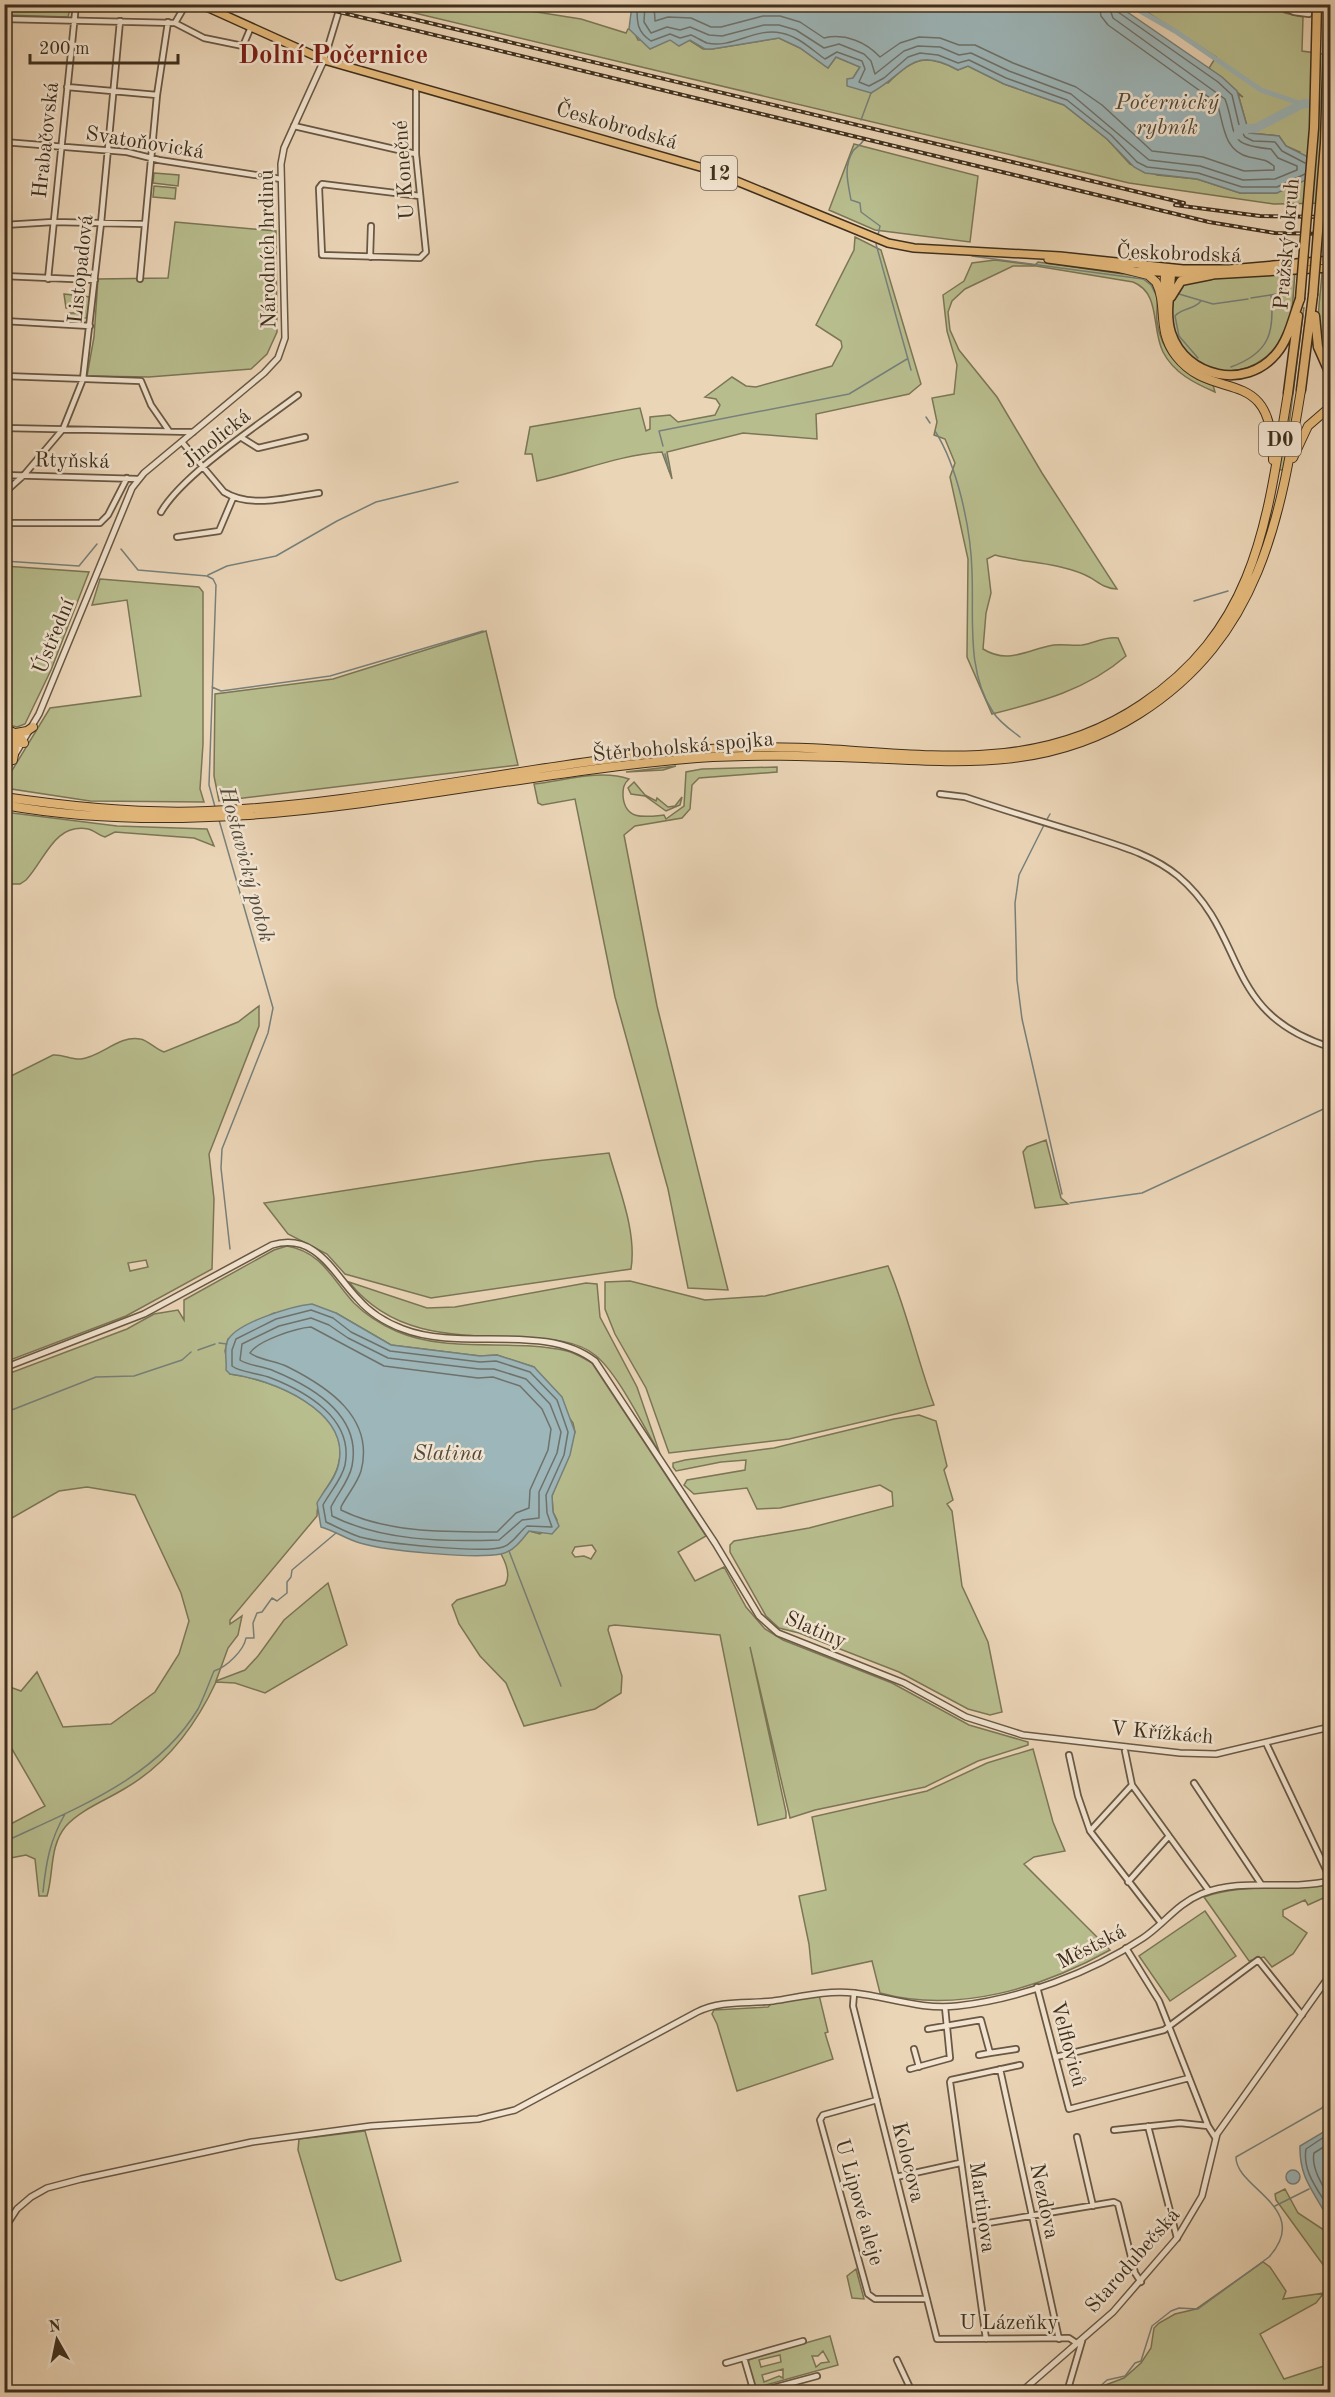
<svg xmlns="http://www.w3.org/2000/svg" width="1335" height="2397" viewBox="0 0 1335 2397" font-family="'Old Standard TT',serif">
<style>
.green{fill:#b8bd8e;stroke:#7b7656;stroke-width:1.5;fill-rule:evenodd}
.water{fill:#9db6b9;stroke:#77807b;stroke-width:1.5}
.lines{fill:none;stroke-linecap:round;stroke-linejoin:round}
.shore{stroke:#6e726b;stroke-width:1.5}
.stream{stroke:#77807b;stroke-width:1.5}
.canal{stroke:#9db6b9;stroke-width:5}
.river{stroke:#9db6b9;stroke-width:9}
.minor-tunnel{stroke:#c8b498;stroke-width:4.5;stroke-dasharray:4.5 2;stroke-linecap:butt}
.minor-casing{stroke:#695844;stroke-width:8}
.tertiary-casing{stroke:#695844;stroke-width:8}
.primary-casing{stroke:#3e2f1d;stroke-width:10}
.trunk-casing{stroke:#3e2f1d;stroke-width:10}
.motorway-casing{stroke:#3e2f1d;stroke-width:11}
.minor{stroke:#f2e4d0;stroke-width:4.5}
.tertiary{stroke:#f2e4d0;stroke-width:5}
.primary{stroke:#e6ba7c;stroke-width:7}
.trunk{stroke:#e6ba7c;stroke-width:8}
.motorway{stroke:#e6ba7c;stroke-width:8}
.rail-casing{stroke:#3e2f1d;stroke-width:4}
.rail{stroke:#f2e4d0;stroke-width:1.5;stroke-dasharray:4.5;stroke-linecap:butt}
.motorway-bridge-casing{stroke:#3e2f1d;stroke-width:11;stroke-linecap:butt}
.motorway-bridge{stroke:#e6ba7c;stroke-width:8}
.labels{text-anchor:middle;stroke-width:5;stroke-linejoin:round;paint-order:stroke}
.shield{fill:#f2e4d0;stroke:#746553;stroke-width:1.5}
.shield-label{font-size:20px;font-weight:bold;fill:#3e2f1d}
.street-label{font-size:21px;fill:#3e2f1d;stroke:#f2e4d0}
.water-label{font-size:22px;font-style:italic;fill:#514a3c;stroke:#f2e4d0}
.district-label{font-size:27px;font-weight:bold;fill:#7a1f14;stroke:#f2e4d0}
</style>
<rect width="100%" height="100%" fill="#ebd5b7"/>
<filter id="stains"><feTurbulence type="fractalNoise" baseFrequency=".00333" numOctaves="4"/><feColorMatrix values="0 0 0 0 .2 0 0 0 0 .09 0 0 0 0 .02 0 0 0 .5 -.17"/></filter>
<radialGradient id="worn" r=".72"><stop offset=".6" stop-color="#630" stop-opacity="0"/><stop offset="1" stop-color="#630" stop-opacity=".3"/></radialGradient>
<!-- green -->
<path class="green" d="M5,4L14,5H71L68,17L5,15Z
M485,4L581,19L626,33L628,29L633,30L638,40H689L703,49H712L779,38L800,48L828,68L836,57L860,67L853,78L888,83C912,58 926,53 958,70L968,66L1004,84L1064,105L1107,139L1130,164L1157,175L1197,179L1240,193H1277L1300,152L1286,146L1279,136L1249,133L1238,94L1243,97L1209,68L1216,57L1136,5H1269L1285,13L1303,17L1302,51L1330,55V203L1274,204L1129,183L381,5Z
M854,144L978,176L970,242L875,230L829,210Z
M154,173L179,175L178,186L153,183Z
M154,186L176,188L175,199L153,197Z
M175,222L276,231L277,332L267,354L251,369L149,377L87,376L94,337L98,279L168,278Z
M855,237L881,250L921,384L909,394L816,414L817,439L743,433L667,452L672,479L662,452C619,455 579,472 537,481L532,454H525L530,427L640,408L646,431L650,429V417L670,415L678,422L715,415L720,405L716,399L705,397L732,377L746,386L756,387L832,366L842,347L841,341L816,325L854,250Z
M995,260L1035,265L1038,262L1137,276C1146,278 1152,280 1156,288C1159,298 1156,311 1157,321C1161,354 1184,374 1213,385L1215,392C1194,383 1174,373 1163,352C1151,328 1161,293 1133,282L1036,266H1013L965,289L952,301L948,312L950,330L959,350L997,397L1042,473L1117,589C1103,589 1096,579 1083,574C1055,562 1024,563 995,555L987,559L991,593L986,613L983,649C1009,665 1028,649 1054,645C1064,644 1073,646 1082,645C1096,643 1104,636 1118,638L1126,656C1087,690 1040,702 992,714L967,657L968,559L950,477L955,463L945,439L934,435L937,422L932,398L954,394L957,365L947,331L943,295L964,281L972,263Z
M1330,272V369C1311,339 1320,305 1322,273Z
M1295,273C1293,291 1294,311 1287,328C1258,397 1167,377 1172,310C1173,296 1178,287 1190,280Z
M64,294L90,297L87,318L68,317V313H78V308H66Z
M1304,307L1288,433L1292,434L1285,471L1278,469Z
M4,566L89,572L51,670L25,724L17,727L5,724Z
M100,579L199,587L203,592V744L200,789L204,802L90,801L5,788V782L50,708L141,696L127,600L92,605Z
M486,631L518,765L219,801L214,776L215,694L333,679Z
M744,751L802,752L531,776V774L666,756Z
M676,766L663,770L626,772Z
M777,767V772L699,778L692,785L690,809L682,818L635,826L624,835L657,1006L728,1290L688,1288L668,1189L615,997L575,799L542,805L538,803L534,784C563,781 600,769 629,779C623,784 623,789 623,796C625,821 645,817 664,815L666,819L684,806L686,772L702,769Z
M634,782L645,795L656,801L657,798L668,807L675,806L682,797L680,805L666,811L645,796L631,794L628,788Z
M4,812L117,826L207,829L214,846L194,838L115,832L105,837C98,835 94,830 88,829C54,823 45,860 26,880L20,884H5Z
M259,1006V1026L209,1154L214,1199L212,1269L126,1316L5,1362V1079L53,1055C63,1054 71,1060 81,1059C101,1057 119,1035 140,1039C148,1040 155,1049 164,1052L238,1022ZM146,1260L148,1267L130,1271L128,1263Z
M1046,1140L1061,1198L1068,1204L1035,1208L1023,1152L1027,1147Z
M609,1153C619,1189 637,1232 631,1269L431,1298L345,1274L327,1254L288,1234L264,1203L536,1161Z
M287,1246C322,1252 332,1279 354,1303C366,1315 380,1324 396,1331C448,1354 512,1338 567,1351C576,1353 584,1359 592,1363L706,1536L678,1552L695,1581L724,1567L746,1607L765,1629L783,1640L892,1683L969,1725L1028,1742V1745L978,1761L925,1787L815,1810L790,1818L750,1647L786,1812V1818L758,1825L720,1635L615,1625L609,1626L608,1630L622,1676L621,1693L595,1709L524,1726L506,1683L480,1656L459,1624L452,1605L457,1600L505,1585C511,1576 506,1563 501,1554L512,1549L529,1531L540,1534L557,1520L553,1512L552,1496L575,1432L573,1423L534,1367L497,1355L480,1356L391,1345L336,1313H274L247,1326L228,1339L225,1351L230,1374C272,1379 354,1412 338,1466C332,1487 317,1492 317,1516L230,1620V1624L242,1616L238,1635L228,1648L216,1681L245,1670L258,1656L284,1620L328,1583L347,1645L265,1693L235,1683L216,1682C196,1725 166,1765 124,1789C106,1800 80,1810 66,1826C49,1846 54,1873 47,1896H39L35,1859L26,1855L5,1859V1827L45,1806L5,1737V1691L10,1687L21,1691L37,1672L63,1727L111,1724L155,1692L179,1654L189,1621L181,1593L135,1495L87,1487L59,1491L5,1522L4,1410L7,1409L5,1407V1375L127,1329L154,1314L178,1310L184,1320V1300L274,1250ZM592,1545L596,1551L591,1559L584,1556L575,1557L572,1553L575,1547Z
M888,1266C907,1311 917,1359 934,1405L789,1439L669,1453L646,1388L615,1334L605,1309V1282L630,1281L705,1300L765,1296Z
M349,1282L427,1308L455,1307L586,1283L597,1284L600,1317L637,1387L660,1454C644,1428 618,1373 595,1355C578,1341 551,1339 530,1338C462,1335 395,1340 349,1282Z
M919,1415L936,1421L947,1466L944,1470L953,1500L947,1504L952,1511L962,1586L988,1642L1002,1712L990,1715L968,1709L899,1672L799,1633L779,1628L766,1616L730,1552V1545L734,1541L809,1528L893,1506L892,1492L880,1485L780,1508L757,1509L747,1488L694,1494L684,1485L687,1480L745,1470L746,1460L721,1462L676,1471L673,1467V1463L685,1460L774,1448L894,1419Z
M1033,1749L1053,1822L1065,1851L1034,1857L1024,1864L1110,1950C1042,1988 957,2014 880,1993L872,1961L812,1974L809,1944L799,1896L826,1890L812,1817L927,1791L987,1763Z
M1330,1884L1328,1889L1330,1895L1308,1905L1305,1900L1283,1910V1916L1307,1933L1293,1954L1272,1967L1264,1957L1249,1961L1204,1897C1245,1882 1287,1892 1330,1884Z
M1205,1911L1236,1956L1170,2001L1139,1956Z
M819,1995L828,2032L825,2033L833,2059L737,2091L717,2024L712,2014L714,2010L768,2007L772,2003Z
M365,2131L401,2261L341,2281L336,2279L298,2150L299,2139Z
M1285,2189L1298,2213L1330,2234V2285L1316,2303L1260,2334L1284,2379L1330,2364V2379L1313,2392H1097L1103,2386L1124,2378L1141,2363L1151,2348L1154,2328L1159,2323L1175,2314L1196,2309L1263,2262L1270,2267L1286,2291L1283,2299L1324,2293V2266L1276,2200L1275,2194Z
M856,2269L864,2299L852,2298L847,2276Z
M830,2336L838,2365L755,2388L748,2362L750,2359ZM823,2351L829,2362L821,2363L816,2367L812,2356H818ZM780,2355L781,2362L761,2367L759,2360ZM783,2369V2378L779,2376L764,2382L762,2375Z"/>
<!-- water -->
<path class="water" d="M632,5H1117L1222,77L1237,91L1249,133L1279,136L1286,146L1308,157V179L1277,193H1240L1197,179L1145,173L1134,167L1107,139L1064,105L1004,84L968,66L958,70C911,44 908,73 871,93L847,86V79L853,78L860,67L836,57L828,68L800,48L779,38L712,49H705L690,40L679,46L670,40L650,49L629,29Z
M312,1304L336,1313L391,1345L480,1356L497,1355L534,1367L562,1397L575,1432L570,1455L552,1496L553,1512L559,1526L552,1534L529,1531C522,1540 513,1552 501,1554C474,1559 387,1551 360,1543C346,1539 335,1531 321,1527L317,1503C324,1490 337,1477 339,1462C349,1410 271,1379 230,1374L226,1370C227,1361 224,1351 227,1342C234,1323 293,1306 312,1304Z
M1330,2124V2223C1317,2194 1299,2181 1300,2146L1322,2133Z
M1286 2177a7 7 0 1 1 14 0a7 7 0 1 1-14 0Z"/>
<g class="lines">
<!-- shore -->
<path class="shore" d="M637,4C637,21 636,31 651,41L670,34L680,38L691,35C696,37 702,41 707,43C732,49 756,27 781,33C798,36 811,49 825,59L837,52L862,61L865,69L859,82L869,86L884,78L908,57L920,53L938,55L958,63L969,60L1006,78L1067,100L1111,135L1137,162L1147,167L1198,173L1242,187H1277L1305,174
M645,4L644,22L651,33L667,27L680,30L690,27L709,35L722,36L764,25H779L796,30L824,48L839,44L864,54L871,61L875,74L904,51L918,46L940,47L959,55L971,53L1009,71L1071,94L1149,160L1200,166L1243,180L1275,179L1297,170V166L1278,158L1271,149C1225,145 1238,135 1225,99L1113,18L1108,4
M654,4L655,21L668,17L691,18L711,27H721L763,16H780L800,22L824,38C845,33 866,42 880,57L900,43L919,37L940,38L959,45H975L1013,63L1076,87L1102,105L1152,151L1203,157L1244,171L1274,170V166C1264,158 1261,160 1249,157C1223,151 1224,124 1217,103L1108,25L1101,16L1099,4
M1115,4L1118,12L1218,82L1232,95L1240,129L1245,137L1253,141L1275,142L1282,151L1305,163
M311,1310L333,1318L351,1332L390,1351L480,1362L496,1361L530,1372L557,1400L568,1432L564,1455L546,1495L547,1513L552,1527L527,1526C519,1532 513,1544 503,1547C483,1554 382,1543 360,1537C348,1533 337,1527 326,1522L323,1505C330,1492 342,1479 345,1465C354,1419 307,1392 271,1378C260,1373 241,1373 232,1366V1350L236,1339L276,1319Z
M311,1318L329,1325L348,1338L388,1358L479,1369H494L526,1379L550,1404L561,1432L557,1453L539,1492V1518L522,1520L499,1540C444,1542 382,1541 332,1516L331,1507C338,1493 349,1481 352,1466C362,1416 313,1387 274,1371C264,1366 248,1366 240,1360L242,1344L279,1326Z
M311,1327L384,1366L478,1378L493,1377L520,1386L542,1409L551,1429L548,1450L530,1490L529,1508L516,1513L497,1532C446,1532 387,1533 341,1510V1507C347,1495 357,1484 361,1471C375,1418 328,1387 288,1367C276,1361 259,1360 250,1353C257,1341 296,1328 311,1327Z
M1330,2133L1306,2149C1302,2172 1319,2191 1330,2210
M1330,2143L1314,2153C1311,2167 1322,2186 1330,2197"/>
<!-- stream -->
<path class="stream" d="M861,120L871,93
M863,141C860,146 856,147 853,151C843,167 848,183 851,200L860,203L861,212L880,226L878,235
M876,244L911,370
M972,256L1143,279L1151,285L1155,293
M1179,294L1213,304L1248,299
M1251,298L1290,292
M1198,358L1179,336L1175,316C1181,308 1194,310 1201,301
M1231,367C1269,353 1275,333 1271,295
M926,417L930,423
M935,431C958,467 971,530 972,572C974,619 966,671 993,712C999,722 1011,730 1020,737
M663,446L659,431L849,394L907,359
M665,454L669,471
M121,549L138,570L207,576L213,579L216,585L209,785L215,807
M4,561L79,566L97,544
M208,575L227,566L276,556L337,521L376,502L458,482
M1194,601L1228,591
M212,687L221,691L330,676L483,631
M219,820L273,1008L268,1033L222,1149L221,1168L230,1249
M1046,821L1050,814
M1044,825L1019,875L1015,903L1017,980L1022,1019L1062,1194
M1070,1203L1142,1193L1330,1106
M219,1343L227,1344
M198,1350L215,1344
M4,1413L96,1377L134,1376L182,1360L191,1352
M509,1551L561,1686
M4,1842C74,1809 156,1779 198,1709C204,1697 209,1683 214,1671C227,1667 244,1650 246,1638H254L253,1623L257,1613L262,1612L272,1598L277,1601L287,1593V1582L291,1577L292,1570L336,1533
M43,1892C46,1862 50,1840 65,1814
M1275,2206L1309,2189
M1094,2392L1107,2380L1125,2376L1135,2363L1141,2361L1152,2326L1171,2311L1179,2308L1198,2309L1269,2257C1313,2208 1235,2188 1236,2157L1322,2108L1330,2096"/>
<!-- canal -->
<path class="canal" d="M1128,4L1175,31L1261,90L1302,104"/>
<!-- river -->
<path class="river" d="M1237,135L1241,129L1256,128L1302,104L1330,103"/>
<!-- minor-tunnel -->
<path class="minor-tunnel" d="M1309,14L1330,11"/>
<defs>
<path id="minor" d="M1276,4L1294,12L1309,14
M4,19L175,23L204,38L243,46L251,27
M175,23L186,4
M324,60L341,4
M416,86V154L426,252L420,258L322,255L319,188L322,184L420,196
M67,87L157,95
M294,126L416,154
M4,142L127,152L159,160L281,179
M4,225L53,222L145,224
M370,257L371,226
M4,276L95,280
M48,279L76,4
M140,279L157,95L168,22
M4,321L90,326
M4,376L141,381L151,405L169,431
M4,428L193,432
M242,438L258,448L305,437
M182,442L224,492C251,509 289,497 319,493
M4,475L138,479
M4,493L24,475L63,429L83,379L101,223L120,21
M161,512C183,474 261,423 298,395
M4,523H100L108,515L127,478
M177,537L219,531L233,498
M940,794L965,797C1004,810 1043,822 1083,834C1116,845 1150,853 1178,876C1249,936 1221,1013 1330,1047
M4,1683L6,1682
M1266,1743L1330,1878
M1125,1751L1132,1785L1209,1891
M1069,1755L1078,1796L1090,1831L1161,1923
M1194,1783L1261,1884
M1090,1831L1132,1785
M1128,1882L1169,1836
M1126,1948L1159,2001L1208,2126L1215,2137
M1037,1987L1069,2109L1189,2078
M854,1993L853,2006L937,2339L1069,2338L1078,2344
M928,2029L981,2020L990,2053L1016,2049
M914,2049L919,2067
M979,2055L990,2053
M1056,2057L1164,2030L1258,1960L1302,2015
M910,2069L950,2058L945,2007
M1000,2069L1059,2339
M877,2100L823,2115L820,2120L868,2294L875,2299H927
M1148,2126L1177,2238
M1114,2130L1180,2123L1208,2126
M1077,2137L1093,2206
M896,2177L960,2163
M970,2226L1114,2202L1118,2204L1135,2273L1141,2282
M986,2339L950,2082L951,2080L1020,2065
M744,2358L754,2392
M897,2360L912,2392
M726,2363L803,2341
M793,2383L796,2392
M758,2392L817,2376
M1067,2392L1082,2341"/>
<path id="tertiary" d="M4,773L39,714L132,488L144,473L264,373L278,358L285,338L281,164L284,148L324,60
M4,1368L144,1314L272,1245C316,1232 333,1273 358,1299C370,1313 387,1323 403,1329C462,1352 545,1322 595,1361L715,1543L759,1616L778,1633L904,1683L966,1717L1023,1735L1180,1753L1216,1754L1330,1727
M4,2229L17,2209L31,2197L47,2188L81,2179L252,2142L371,2126L478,2119L515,2110L697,2012C722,2000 746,2004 773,2001C800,1997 826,1990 854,1993C889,1997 921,2010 957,2006C1020,1999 1091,1973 1143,1938C1164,1924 1177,1904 1201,1894C1243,1877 1287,1891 1330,1881
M1021,2392L1113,2312L1177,2238L1202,2196L1217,2134L1330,1975"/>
<path id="primary" d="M200,4L324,60L707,169L888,243L914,248L1060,256L1183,269H1229L1330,260
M1048,259L1123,269
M1140,271L1211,275L1330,268"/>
<path id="trunk" d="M1120,268L1148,275L1156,282C1168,306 1156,330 1176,356C1214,405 1273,361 1273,460
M1164,298L1165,273
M1293,458L1308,426L1330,407
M4,728L19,735L24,743
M16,733L27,731L33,727
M4,734L16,743H24
M12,741L15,748L13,760
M4,797C72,807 140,814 208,811C370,804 529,764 690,750C736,747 781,746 827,749C939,756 1043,771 1142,704C1258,626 1267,519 1288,393
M4,805C241,847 463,777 697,758C753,754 809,756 865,758C965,763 1051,770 1139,714C1260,637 1280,520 1301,390"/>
<path id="motorway" d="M1171,274C1170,294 1165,314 1171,333C1186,378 1246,390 1276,354C1289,339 1293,317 1300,299
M1171,297L1181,281L1211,275
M1315,316L1318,347L1330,374
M1301,390L1313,295
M1288,393L1298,316"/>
</defs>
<!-- minor casing -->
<use href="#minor" class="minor-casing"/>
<!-- tertiary casing -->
<use href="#tertiary" class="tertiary-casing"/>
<!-- primary casing -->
<use href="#primary" class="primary-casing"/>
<!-- trunk casing -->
<use href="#trunk" class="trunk-casing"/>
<!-- motorway casing -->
<use href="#motorway" class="motorway-casing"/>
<!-- minor -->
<use href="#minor" class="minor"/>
<!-- tertiary -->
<use href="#tertiary" class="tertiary"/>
<!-- primary -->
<use href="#primary" class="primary"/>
<!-- trunk -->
<use href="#trunk" class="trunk"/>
<!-- motorway -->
<use href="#motorway" class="motorway"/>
<defs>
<path id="rail" d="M306,4L1209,222L1275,233L1330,234
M350,4L1184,203
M1175,205L1260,216L1330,217"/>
</defs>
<!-- rail casing -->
<use href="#rail" class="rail-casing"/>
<!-- rail -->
<use href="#rail" class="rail"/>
<defs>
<path id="motorway-bridge" d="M1313,295L1325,143L1329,4
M1300,299L1314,128L1317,4"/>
</defs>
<!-- motorway-bridge casing -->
<use href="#motorway-bridge" class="motorway-bridge-casing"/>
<!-- motorway-bridge -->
<use href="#motorway-bridge" class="motorway-bridge"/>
</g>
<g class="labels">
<!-- shield labels -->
<g class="shield">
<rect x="701" y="156" width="36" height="34" rx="4.5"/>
<rect x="1259" y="422" width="42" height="34" rx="4.5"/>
</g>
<g class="shield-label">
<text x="719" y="180">12</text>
<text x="1280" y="446">D0</text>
</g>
<!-- street labels -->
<g class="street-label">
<text transform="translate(617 125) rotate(16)" y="7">Českobrodská</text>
<text transform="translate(45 140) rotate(-84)" y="7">Hrabačovská</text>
<text transform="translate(145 142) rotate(9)" y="7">Svatoňovická</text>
<text transform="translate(403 170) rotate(-94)" y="7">U Konečné</text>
<text transform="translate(1286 244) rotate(-85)" y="7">Pražský okruh</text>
<text transform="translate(267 249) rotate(-91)" y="7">Národních hrdinů</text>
<text transform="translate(1179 253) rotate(2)" y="7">Českobrodská</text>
<text transform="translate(80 269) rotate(-84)" y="7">Listopadová</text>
<text transform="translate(216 438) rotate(-39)" y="7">Jinolická</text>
<text transform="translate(72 460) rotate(1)" y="7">Rtyňská</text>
<text transform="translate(53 636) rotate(-68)" y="7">Ústřední</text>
<text transform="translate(683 746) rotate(-5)" y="7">Štěrboholská spojka</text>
<text transform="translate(816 1629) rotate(23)" y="7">Slatiny</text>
<text transform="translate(1162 1732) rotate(5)" y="7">V Křížkách</text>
<text transform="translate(1091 1946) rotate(-27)" y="7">Městská</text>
<text transform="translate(1069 2044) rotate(75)" y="7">Velfloviců</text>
<text transform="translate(909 2162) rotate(76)" y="7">Kolocova</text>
<text transform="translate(1045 2201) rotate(78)" y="7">Nezdova</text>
<text transform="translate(860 2202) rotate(74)" y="7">U Lipové aleje</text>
<text transform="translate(983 2207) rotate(82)" y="7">Martinova</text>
<text transform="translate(1132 2260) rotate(-49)" y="7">Starodubečská</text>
<text x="1009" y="2329">U Lázeňky</text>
</g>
<!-- water labels -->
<g class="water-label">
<text x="1167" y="109">Počernický<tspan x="1167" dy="25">rybník</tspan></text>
<text transform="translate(248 864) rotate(75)" y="8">Hostavický potok</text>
<text x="448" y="1460">Slatina</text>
</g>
<!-- district labels -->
<g class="district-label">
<text x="333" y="63">Dolní Počernice</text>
</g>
</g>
<!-- margin -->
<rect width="1335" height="2397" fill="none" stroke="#ebd5b7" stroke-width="24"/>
<rect x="6" y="6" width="1323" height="2385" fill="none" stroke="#3e2f1d" stroke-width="3"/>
<rect x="12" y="12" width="1311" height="2373" fill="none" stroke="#3e2f1d" stroke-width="1.5"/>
<!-- north arrow -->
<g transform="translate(57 2340) rotate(351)" stroke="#f2e4d0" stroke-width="4.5" paint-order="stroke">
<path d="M0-4.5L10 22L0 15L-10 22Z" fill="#3e2f1d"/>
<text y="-9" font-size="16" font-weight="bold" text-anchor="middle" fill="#3e2f1d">N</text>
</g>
<!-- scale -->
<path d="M30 54v9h148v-9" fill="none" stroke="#3e2f1d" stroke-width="3"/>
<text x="39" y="54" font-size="18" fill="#3e2f1d" stroke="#f2e4d0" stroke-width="4.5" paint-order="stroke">200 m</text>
<rect width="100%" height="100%" filter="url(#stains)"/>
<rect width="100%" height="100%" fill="url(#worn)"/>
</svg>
